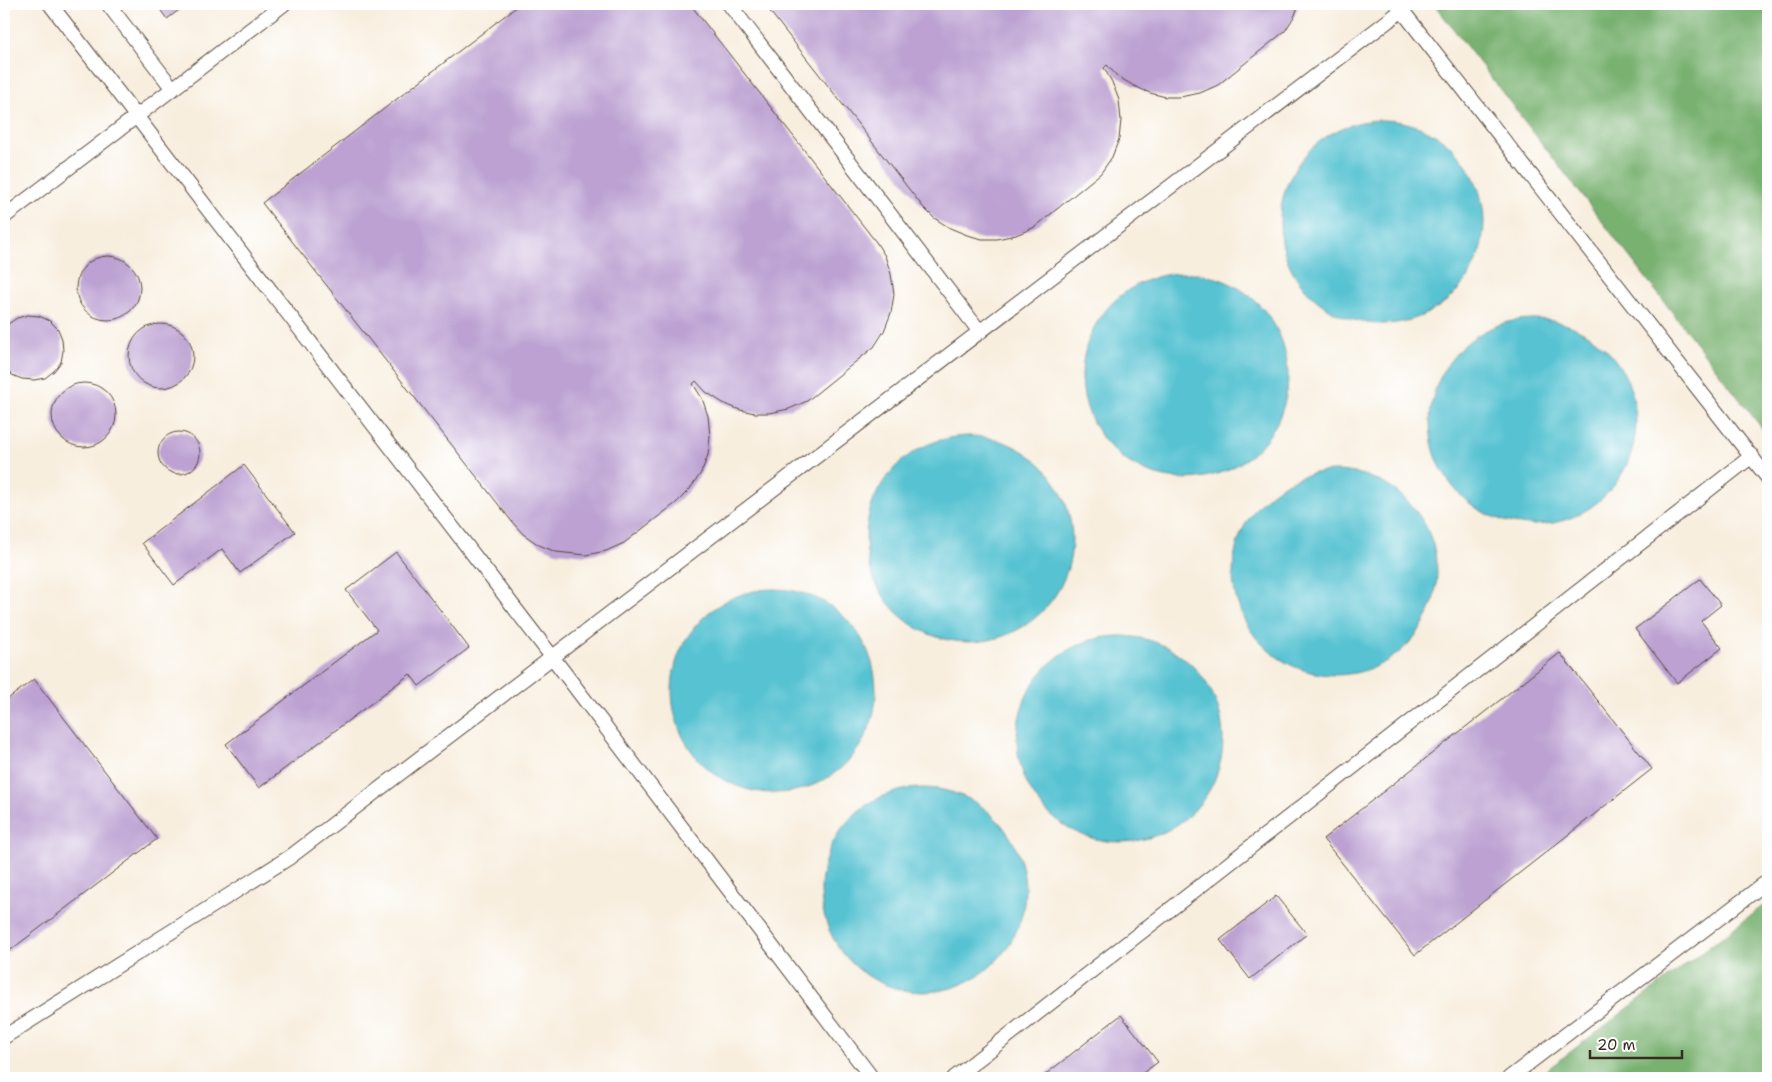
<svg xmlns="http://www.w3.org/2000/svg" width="1772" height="1082" viewBox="0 0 1772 1082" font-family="'Shantell Sans',sans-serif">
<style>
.forest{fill:#78b16f;stroke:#5a6e46}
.water{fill:#57c2d2;stroke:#497678}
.building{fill:#bca1d2}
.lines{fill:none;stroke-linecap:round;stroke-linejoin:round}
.service-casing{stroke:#57473b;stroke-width:16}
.service{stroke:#fff;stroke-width:14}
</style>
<rect width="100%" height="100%" fill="#fff"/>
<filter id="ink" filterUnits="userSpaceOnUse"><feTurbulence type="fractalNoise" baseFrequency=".02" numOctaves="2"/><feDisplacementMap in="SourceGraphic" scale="10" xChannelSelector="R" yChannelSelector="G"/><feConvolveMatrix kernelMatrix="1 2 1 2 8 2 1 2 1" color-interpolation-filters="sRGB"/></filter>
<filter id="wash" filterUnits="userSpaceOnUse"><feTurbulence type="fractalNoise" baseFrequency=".0096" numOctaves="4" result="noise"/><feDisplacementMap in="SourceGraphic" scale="20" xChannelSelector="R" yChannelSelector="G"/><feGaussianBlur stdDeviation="1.12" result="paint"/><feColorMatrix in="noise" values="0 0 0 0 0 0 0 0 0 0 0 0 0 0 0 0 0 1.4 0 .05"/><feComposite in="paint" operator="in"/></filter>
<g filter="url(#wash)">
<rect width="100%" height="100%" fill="#f8eede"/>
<!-- forest -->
<path class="forest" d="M1434,4H1768V436Z
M1768,902V1078H1536Z"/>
<!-- water -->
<path class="water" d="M1280 222a102 102 0 1 1 204 0a102 102 0 1 1-204 0Z
M1082 376a103 103 0 1 1 206 0a103 103 0 1 1-206 0Z
M1430 422a103 103 0 1 1 206 0a103 103 0 1 1-206 0Z
M866 539a103 103 0 1 1 206 0a103 103 0 1 1-206 0Z
M1233 573a102 102 0 1 1 204 0a102 102 0 1 1-204 0Z
M672 691a102 102 0 1 1 204 0a102 102 0 1 1-204 0Z
M1017 739a103 103 0 1 1 206 0a103 103 0 1 1-206 0Z
M821 890a102 102 0 1 1 204 0a102 102 0 1 1-204 0Z"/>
<g id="blocks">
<!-- building -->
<path class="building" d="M156,4H187L167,19Z
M520,4H690L876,242L885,256L891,274L894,294L891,313L884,331L874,347L807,401L789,409L769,413H755L740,410L723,403L706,392L696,381L693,384L702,398L708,416L710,436L708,455L701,473L690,489L676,503L624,543L606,551L586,555L556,552L539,545L523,534L513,523L262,203Z
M764,4H1299L1295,15L1285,31L1218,85L1200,93L1180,97H1166L1150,93L1134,86L1117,76L1107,65L1104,68L1112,82L1119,100L1121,120L1119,139L1112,157L1101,173L1035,227L1016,235L997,239H982L967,235L950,228L934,218L923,207Z
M76 288a32 32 0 1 1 64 0a32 32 0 1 1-64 0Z
M28,315L39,316L50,321L58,329L62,339L63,351L61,362L54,371L45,378L34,380L22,379L12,375L4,366V330L8,324L17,318Z
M129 356a32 32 0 1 1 64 0a32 32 0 1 1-64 0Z
M52 415a32 32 0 1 1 64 0a32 32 0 1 1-64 0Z
M158 453a21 21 0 1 1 42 0a21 21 0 1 1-42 0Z
M244,465L295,532L240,573L222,549L174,585L142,543Z
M396,552L469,648L419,686L410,674L259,788L226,744L377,630L346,590Z
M1700,579L1721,605L1701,621L1722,648L1677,683L1635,629Z
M1560,653L1652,769L1415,955L1323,839Z
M34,679L157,839L4,955V702Z
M1276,896L1307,934L1250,979L1220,940Z
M1121,1015L1158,1062L1136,1078H1041Z"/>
</g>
</g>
<g filter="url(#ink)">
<use href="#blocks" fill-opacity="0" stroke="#57473b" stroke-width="1"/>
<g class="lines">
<defs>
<path id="service" d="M50,4L553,658L872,1078
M108,4L173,89
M729,4L980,332
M1397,4L1768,478
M4,217L284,4
M4,1037L290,857L1401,11
M954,1078L1752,456
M1509,1078L1768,881"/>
</defs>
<!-- service casing -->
<use href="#service" class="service-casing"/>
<!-- service -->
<use href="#service" class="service"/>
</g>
</g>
<!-- margin -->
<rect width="1772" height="1082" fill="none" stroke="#fff" stroke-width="20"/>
<!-- scale -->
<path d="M1590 1050v8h92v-8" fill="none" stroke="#3b2a1e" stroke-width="2.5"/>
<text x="1597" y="1050" font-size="15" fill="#3b2a1e" stroke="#ffffff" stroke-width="4" paint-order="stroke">20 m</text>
</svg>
